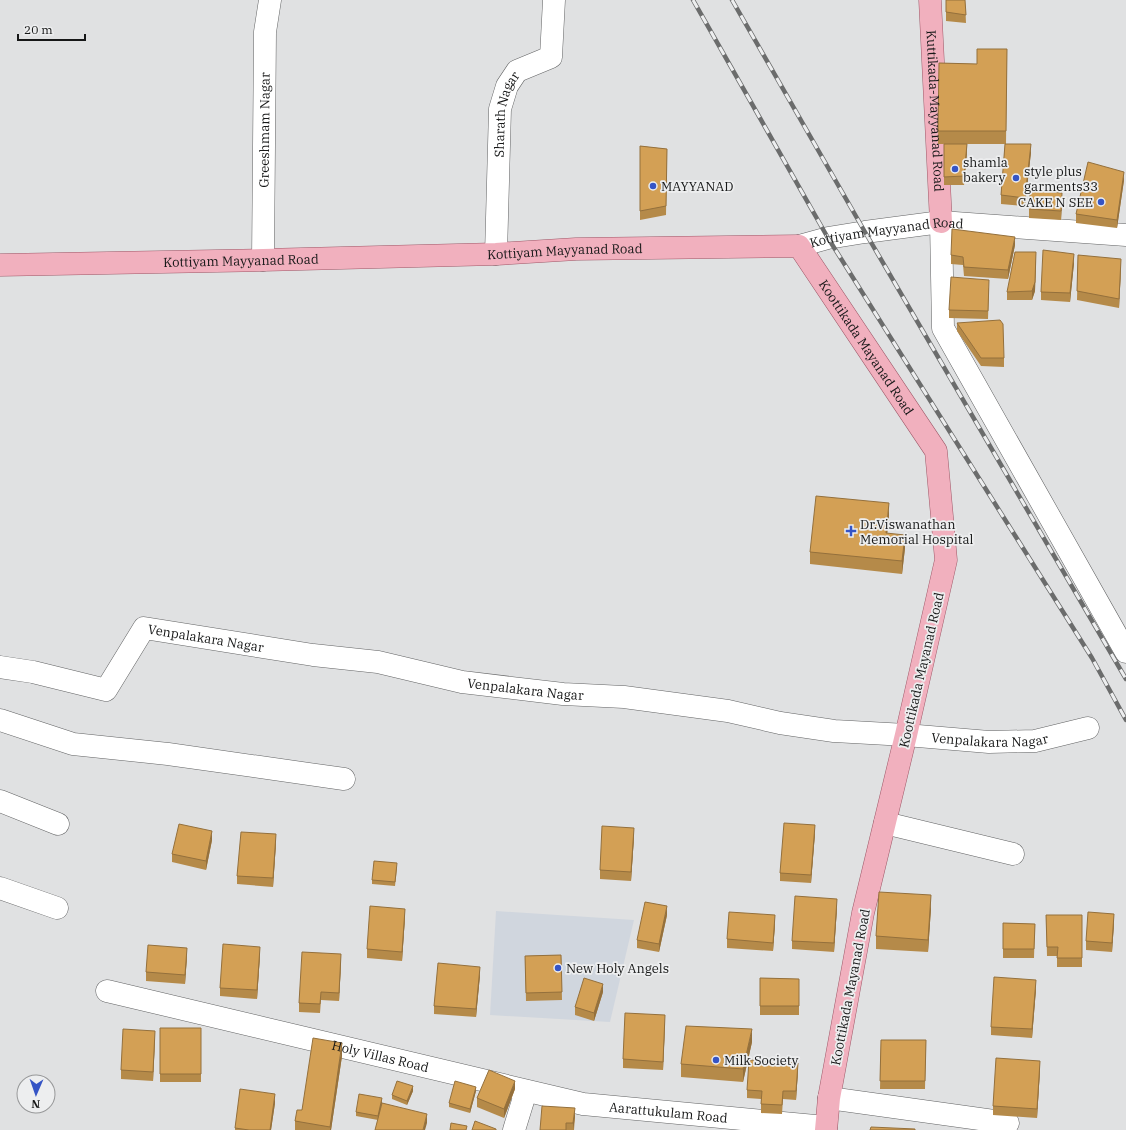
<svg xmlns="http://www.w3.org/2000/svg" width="1126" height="1130" viewBox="0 0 1126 1130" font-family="'IBM Plex Serif',serif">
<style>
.built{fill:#d0d6de}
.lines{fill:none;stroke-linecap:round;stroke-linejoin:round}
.minor-casing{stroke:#626364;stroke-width:23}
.major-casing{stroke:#9e5868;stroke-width:23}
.minor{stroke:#fff;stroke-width:22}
.major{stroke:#f1b0be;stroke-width:22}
.rail-casing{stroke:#6b6c6c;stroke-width:4.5}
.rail{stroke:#edeeef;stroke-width:3;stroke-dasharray:9;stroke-linecap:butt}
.wall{fill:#b58a49}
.shaded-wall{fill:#94703c}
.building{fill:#d3a055;stroke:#94703c}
.poi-dot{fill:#3554c5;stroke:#edeeef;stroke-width:1.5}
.labels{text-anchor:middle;stroke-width:3.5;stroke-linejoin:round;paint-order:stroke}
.street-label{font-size:13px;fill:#161717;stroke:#edeeef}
.poi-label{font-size:13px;fill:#161717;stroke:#edeeef;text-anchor:start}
</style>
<rect width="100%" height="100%" fill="#e0e1e2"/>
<!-- built -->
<path class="built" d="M496,911L634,920L610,1022L490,1015Z"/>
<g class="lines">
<defs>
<g id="minor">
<path d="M941,222L943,328L1126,652"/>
<path id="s1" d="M799,246L828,238L865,232L941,222L1126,235"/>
<path id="s2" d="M496,254L500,109L507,86L517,71L551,57L554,0"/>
<path id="s3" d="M263,260L265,32L270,0"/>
<path id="s4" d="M0,667L33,672L106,690L144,628L313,655L378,662L462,682L563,694L624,697L728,711L780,723L834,731L906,735L989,742L1035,741L1088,728"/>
<path d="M0,720L73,744L168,754L344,779"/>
<path d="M0,801L58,824"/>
<path d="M885,823L1013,854"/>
<path d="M0,888L57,908"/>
<path id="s5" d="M107,991L583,1104L826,1127"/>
<path d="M829,1098L1008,1123"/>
<path d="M514,1130L526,1091"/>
</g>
<g id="major">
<path id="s6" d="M930,0L941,222"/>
<path id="s7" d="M0,265L263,260L496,254L576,249L799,246L936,451L946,560L906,735L863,913L829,1098L826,1130"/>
</g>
</defs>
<!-- minor casing -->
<use href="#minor" class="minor-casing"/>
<!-- major casing -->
<use href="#major" class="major-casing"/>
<!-- minor -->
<use href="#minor" class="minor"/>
<!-- major -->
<use href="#major" class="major"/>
<defs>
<path id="rail" d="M693,0L828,238L1092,658L1126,720
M732,0L865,232L1126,679"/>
</defs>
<!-- rail casing -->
<use href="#rail" class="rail-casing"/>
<!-- rail -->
<use href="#rail" class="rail"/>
</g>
<!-- wall -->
<path class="wall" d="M946,0H965L966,23L946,21Z
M1007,49L1006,144L1031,152L1025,206L1001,204V195L1005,144H967V152L964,185H944V144H966H938L939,63L977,64Z
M640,146L667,149L666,215L640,220Z
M1124,180L1117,228L1076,223V214Z
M1062,201L1061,220L1029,218V209Z
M1015,245L1008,279L964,276L963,265L951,264V255Z
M1078,255L1121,268L1119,308L1077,300Z
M1036,261L1035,291L1032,300H1007V292Z
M1074,263L1070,302L1041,300V292Z
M989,288L988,319L949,318V310Z
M957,323L1004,358V367L981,366L957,331Z
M889,516L887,534L905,548L902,574L810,564V552Z
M815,833L811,883L780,881V873Z
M634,837L631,881L600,879V870Z
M212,840L206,870L172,862V854Z
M276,843L273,887L237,884V876Z
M397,868L395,886L372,884V880Z
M837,908L834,952L792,949V941Z
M931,908L928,952L876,949V936Z
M667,915L659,952L637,948V940Z
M1046,915H1082V967H1057V956H1047Z
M405,917L402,961L367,958V949Z
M1003,923L1035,924L1034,958H1003Z
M1114,923L1112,952L1086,950V941Z
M775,924L773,951L727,948V939Z
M260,955L257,999L220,996V988Z
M561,955L562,1000L526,1001L525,956Z
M187,956L185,984L146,981V972Z
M341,963L339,1001L321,1000L320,1013L299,1012V1003Z
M480,975L476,1017L434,1014V1006Z
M760,978L799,979V1015H760Z
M1036,989L1032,1038L991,1035V1027Z
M603,992L594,1021L575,1015V1007Z
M665,1024L663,1070L623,1068V1059Z
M160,1028H201V1082H160Z
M155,1039L153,1081L121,1079V1070Z
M881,1040H926L925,1089H880Z
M752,1042L743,1082L681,1077V1064Z
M342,1056L331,1130H295V1121L302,1110Z
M1040,1070L1037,1118L993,1115V1106Z
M798,1071L796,1100L783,1099L782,1114L761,1113V1099L747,1098V1090Z
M515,1089L504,1118L477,1107V1098Z
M413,1091L407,1105L392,1099V1095Z
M476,1091L470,1113L449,1107V1103Z
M275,1103L271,1130H235V1128Z
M382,1103L380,1111L427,1123L378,1120L356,1116V1112Z
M575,1117L574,1130H540Z"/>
<!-- shaded-wall -->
<path class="shaded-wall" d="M967,144V152L964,185V176Z
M1031,144V152L1025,206V198Z
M1124,172V180L1117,228V220Z
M1062,193V201L1061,220V211Z
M1015,237V245L1008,279V270Z
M1036,252L1035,291L1032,300V291Z
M1074,254V263L1070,302V293Z
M1121,259V268L1119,308V299Z
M889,503V516L886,546V533Z
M905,535V548L902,574V561Z
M815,825V833L811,883V875Z
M634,828V837L631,881V872Z
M212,831V840L206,870V861Z
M276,834V843L273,887V878Z
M931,895V908L928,952V940Z
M837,899V908L834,952V943Z
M667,906V915L659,952V944Z
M405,909V917L402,961V952Z
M1114,914V923L1112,952V943Z
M775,915V924L773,951V943Z
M260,947V955L257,999V990Z
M187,948V956L185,984V975Z
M341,954V963L339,1001V993Z
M480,967V975L476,1017V1009Z
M1036,980V989L1032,1038V1029Z
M603,984V992L594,1021V1013Z
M665,1015V1024L663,1070V1062Z
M752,1029V1042L743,1082V1069Z
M155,1031V1039L153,1081V1072Z
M342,1043V1056L331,1130H330Z
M1040,1061V1070L1037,1118V1109Z
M798,1063V1071L796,1100V1091Z
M515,1081V1089L504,1118V1109Z
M413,1086V1091L407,1105V1101Z
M476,1087V1091L470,1113V1109Z
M275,1094V1103L271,1130H270Z
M382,1098V1103L378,1120V1116Z
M575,1108V1117L573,1130V1123Z
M427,1114V1123L425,1130H423Z"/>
<!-- building -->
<path class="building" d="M946,0H965L966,15L946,12Z
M977,49H1007L1006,131H938L939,63L977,64Z
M944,144H967L964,176L944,177Z
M1005,144H1031L1025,198L1001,195Z
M640,146L667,149L666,206L640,211Z
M1088,162L1124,172L1117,220L1076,214Z
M1030,190L1062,193L1061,211L1029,209Z
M952,229L1015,237L1008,270L964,267L963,257L951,255Z
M1043,250L1074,254L1070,293L1041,292Z
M1015,252H1036L1035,282L1032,291L1007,292Z
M1078,255L1121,259L1119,299L1077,291Z
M951,277L989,280L988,311L949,310Z
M1000,320L1003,324L1004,358H981L957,323Z
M816,496L889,503L886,533L905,535L902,561L810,552Z
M784,823L815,825L811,875L780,873Z
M179,824L212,831L206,861L172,854Z
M602,826L634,828L631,872L600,870Z
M241,832L276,834L273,878L237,876Z
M374,861L397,863L395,882L372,880Z
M879,892L931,895L928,940L876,936Z
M795,896L837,899L834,943L792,941Z
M645,902L667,906L659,944L637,940Z
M370,906L405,909L402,952L367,949Z
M729,912L775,915L773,943L727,939Z
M1088,912L1114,914L1112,943L1086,941Z
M1046,915H1082V958H1057L1058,947H1047Z
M1003,923L1035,924L1034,949H1003Z
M223,944L260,947L257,990L220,988Z
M148,945L187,948L185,975L146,972Z
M302,952L341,954L339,993L321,992L320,1004L299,1003Z
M561,955L562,992L526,993L525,956Z
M438,963L480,967L476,1009L434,1006Z
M994,977L1036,980L1032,1029L991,1027Z
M584,978L603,984L594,1013L575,1007Z
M760,978L799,979V1006H760Z
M625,1013L665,1015L663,1062L623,1059Z
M686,1026L752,1029L743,1069L681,1064Z
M160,1028H201V1074H160Z
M123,1029L155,1031L153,1072L121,1070Z
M313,1038L342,1043L330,1127L295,1121L297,1110H302Z
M881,1040H926L925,1081H880Z
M996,1058L1040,1061L1037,1109L993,1106Z
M749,1060L798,1063L796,1091H783L782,1105L761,1104L762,1091L747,1090Z
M489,1070L515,1081L504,1109L477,1098Z
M397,1081L413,1086L407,1101L392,1095Z
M455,1081L476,1087L470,1109L449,1103Z
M240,1089L275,1094L270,1130H249L235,1128Z
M359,1094L382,1098L378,1116L356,1112Z
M382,1103L427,1114L423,1130H375Z
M542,1106L575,1108L573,1123H566V1130H540Z
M475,1121L496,1129V1130H472Z
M451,1123L467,1126L466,1130H450Z
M871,1127L915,1129V1130H870Z"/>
<!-- markers -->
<g class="poi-dot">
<circle cx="955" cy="169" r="4"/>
<circle cx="1016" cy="178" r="4"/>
<circle cx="653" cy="186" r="4"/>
<circle cx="1101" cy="202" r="4"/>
<path d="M849 525h4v4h4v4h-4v4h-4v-4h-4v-4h4z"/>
<circle cx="558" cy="968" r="4"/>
<circle cx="716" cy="1060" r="4"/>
</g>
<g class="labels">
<!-- street labels -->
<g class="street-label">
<text dy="5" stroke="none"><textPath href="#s6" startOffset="111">Kuttikada-Mayyanad Road</textPath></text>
<text dy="5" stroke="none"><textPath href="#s2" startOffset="141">Sharath Nagar</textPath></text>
<text dy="5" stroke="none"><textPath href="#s3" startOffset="130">Greeshmam Nagar</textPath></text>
<text dy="5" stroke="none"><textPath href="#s1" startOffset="89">Kottiyam Mayyanad Road</textPath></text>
<text dy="5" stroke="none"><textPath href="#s7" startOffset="565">Kottiyam Mayyanad Road</textPath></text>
<text dy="5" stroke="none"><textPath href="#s7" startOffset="241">Kottiyam Mayyanad Road</textPath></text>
<text dy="5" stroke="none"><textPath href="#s7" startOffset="921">Koottikada Mayanad Road</textPath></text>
<text dy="5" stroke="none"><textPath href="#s4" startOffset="244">Venpalakara Nagar</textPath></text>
<text transform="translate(921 670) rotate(-77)" y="5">Koottikada Mayanad Road</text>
<text dy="5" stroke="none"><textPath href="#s4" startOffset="568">Venpalakara Nagar</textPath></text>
<text dy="5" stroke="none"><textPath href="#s4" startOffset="1036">Venpalakara Nagar</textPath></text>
<text transform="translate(850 987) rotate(-79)" y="5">Koottikada Mayanad Road</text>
<text dy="5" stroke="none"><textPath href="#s5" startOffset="281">Holy Villas Road</textPath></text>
<text dy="5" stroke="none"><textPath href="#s5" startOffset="575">Aarattukulam Road</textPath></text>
</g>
<!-- poi labels -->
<g class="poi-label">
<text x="963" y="167">shamla<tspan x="963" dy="15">bakery</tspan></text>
<text x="1024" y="176">style plus<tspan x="1024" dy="15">garments33</tspan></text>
<text x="661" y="191">MAYYANAD</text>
<text x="1093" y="207" text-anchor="end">CAKE N SEE</text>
<text x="860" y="529">Dr.Viswanathan<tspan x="860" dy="15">Memorial Hospital</tspan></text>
<text x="566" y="973">New Holy Angels</text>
<text x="724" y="1065">Milk Society</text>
</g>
</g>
<!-- north arrow -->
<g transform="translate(36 1094) rotate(182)"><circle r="19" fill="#edeeef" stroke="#979899"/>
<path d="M0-3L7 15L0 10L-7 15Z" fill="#3554c5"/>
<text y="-6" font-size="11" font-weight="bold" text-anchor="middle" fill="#161717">N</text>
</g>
<!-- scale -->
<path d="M18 34v6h67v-6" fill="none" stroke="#161717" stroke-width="2"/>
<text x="24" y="34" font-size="12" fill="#161717" stroke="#edeeef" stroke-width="3" paint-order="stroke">20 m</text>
</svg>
